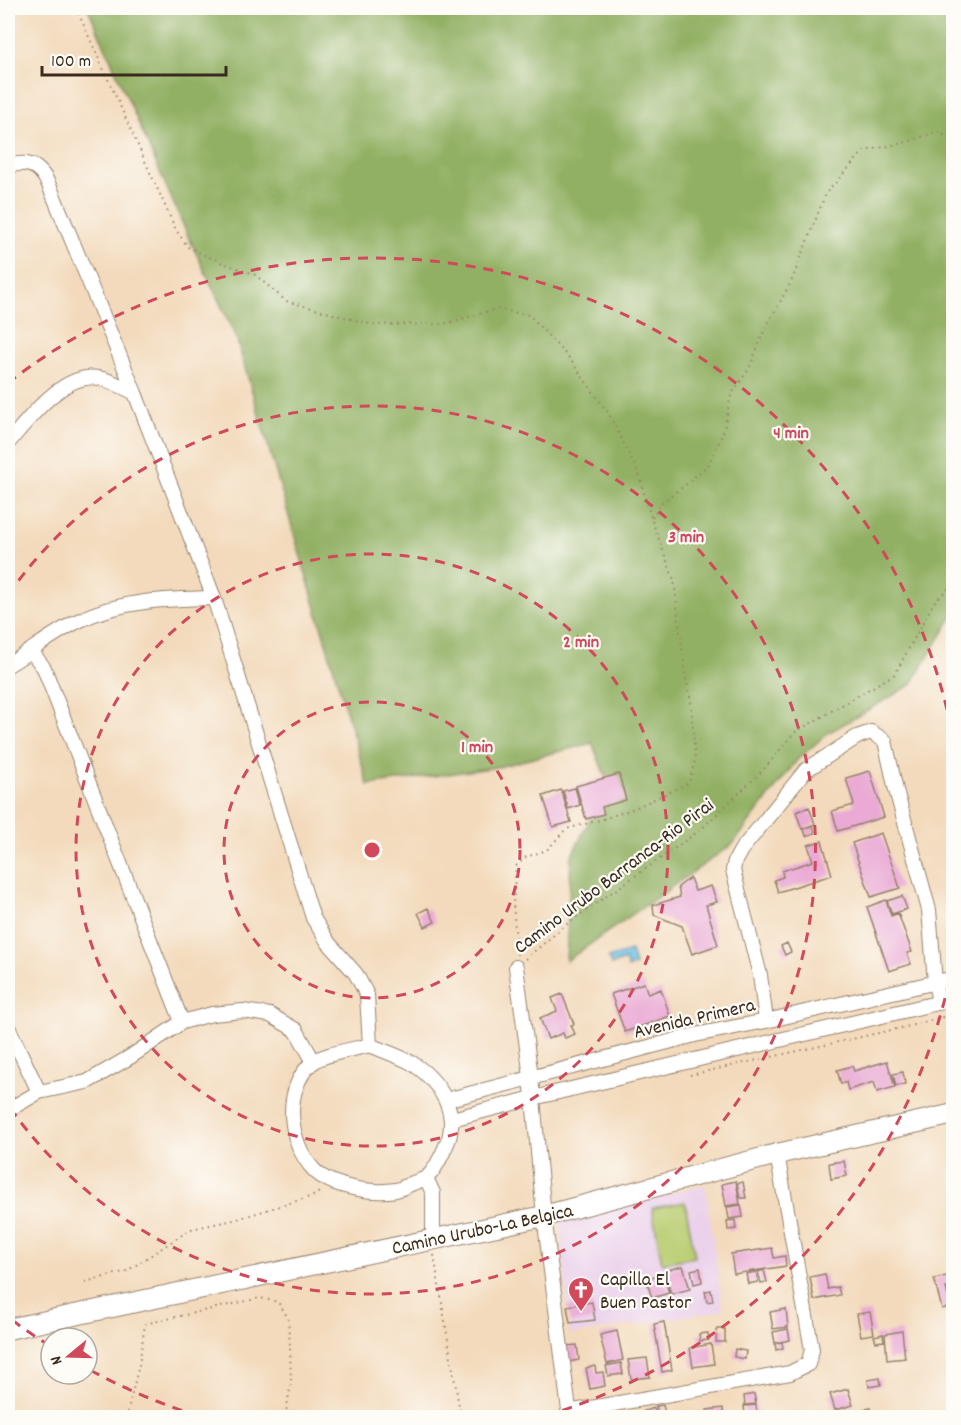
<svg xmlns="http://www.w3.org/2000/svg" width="961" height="1425" viewBox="0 0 961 1425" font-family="Dekko,sans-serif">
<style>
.built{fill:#ebd1eb}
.green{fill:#b9cd71;stroke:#7a7c48;stroke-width:1.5}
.forest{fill:#92b063;stroke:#666d40;stroke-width:1.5}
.water{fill:#67bfe4;stroke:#517481;stroke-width:1.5}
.building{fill:#eaaad5}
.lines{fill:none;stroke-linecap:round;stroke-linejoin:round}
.minor-casing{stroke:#97826d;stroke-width:16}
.secondary-casing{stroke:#97826d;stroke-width:22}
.path{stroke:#97826d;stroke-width:2;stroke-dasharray:1.5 4.5;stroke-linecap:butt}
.minor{stroke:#fff;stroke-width:14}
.secondary{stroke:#fff;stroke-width:20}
.ring{fill:none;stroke:#d1495b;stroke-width:3;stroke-dasharray:10 8}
.labels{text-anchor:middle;stroke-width:4.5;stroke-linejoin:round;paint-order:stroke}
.street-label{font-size:20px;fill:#3b2a1e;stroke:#fdfcf7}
.poi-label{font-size:20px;fill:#3b2a1e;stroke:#fdfcf7;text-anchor:start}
.centre{fill:#d1495b;stroke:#fdfcf7;stroke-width:3}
.ring-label{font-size:18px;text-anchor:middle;font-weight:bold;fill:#d1495b;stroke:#fdfcf7;stroke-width:4.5;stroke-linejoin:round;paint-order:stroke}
</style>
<rect width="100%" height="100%" fill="#fdfcf7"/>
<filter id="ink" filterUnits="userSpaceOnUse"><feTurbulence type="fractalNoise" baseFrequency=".0167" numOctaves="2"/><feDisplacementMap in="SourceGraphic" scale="12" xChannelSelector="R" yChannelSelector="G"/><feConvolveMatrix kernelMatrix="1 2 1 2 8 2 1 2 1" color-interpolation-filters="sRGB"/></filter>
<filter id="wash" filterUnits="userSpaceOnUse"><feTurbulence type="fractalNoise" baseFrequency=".008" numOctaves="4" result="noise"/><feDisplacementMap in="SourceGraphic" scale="24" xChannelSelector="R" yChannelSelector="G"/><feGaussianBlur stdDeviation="1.35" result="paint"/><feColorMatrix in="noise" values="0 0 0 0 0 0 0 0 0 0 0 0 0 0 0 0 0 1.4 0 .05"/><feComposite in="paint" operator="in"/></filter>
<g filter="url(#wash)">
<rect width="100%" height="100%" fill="#f3dabc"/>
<!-- built -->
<path class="built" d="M705,1185L723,1310L570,1335L560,1220Z"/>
<!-- green -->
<path class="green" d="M685,1202L695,1257L662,1263L652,1208Z"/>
<!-- forest -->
<path class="forest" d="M88,8H953V616L911,685L828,733L797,760L733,844L566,961L571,857L608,783L592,743L498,767L368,785L236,337L188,236Z"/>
<!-- water -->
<path class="water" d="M631,951L635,965L628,968L625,960L611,965L608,958Z"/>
<g id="blocks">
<!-- building -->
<path class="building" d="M870,771L884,817L838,831L832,811L854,805L846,778Z
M619,774L626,800L602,807L604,814L586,819L576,786Z
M575,788L580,805L568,809L563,791Z
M561,790L571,822L553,827L543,796Z
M809,807L815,824L802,829L796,812Z
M813,826L815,833L806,836L804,829Z
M881,833L900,888L871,897L852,843Z
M822,841L832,875L778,892L774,880L783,877L782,871L813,861L808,845Z
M690,878L695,891L711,886L717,902L706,905L718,945L692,954L682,926L654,915L653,905L680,897L678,887Z
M902,896L907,909L892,914L887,901Z
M886,900L891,916L898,913L912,952L907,953L911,964L889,971L867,907Z
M428,908L435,922L425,927L418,913Z
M787,943L791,952L785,955L781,946Z
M644,983L648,994L661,989L670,1016L625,1032L611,994Z
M562,994L574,1024L571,1025L575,1034L565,1038L563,1033L548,1039L540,1018L557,1011L552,998Z
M887,1061L895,1087L877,1092L874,1082L848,1090L846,1082L841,1084L837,1070L852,1066L854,1071Z
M903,1072L905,1084L896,1086L893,1074Z
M844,1161L847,1176L831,1179L829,1163Z
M736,1181L740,1204L726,1206L722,1184Z
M743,1182L746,1198H740L737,1183Z
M741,1205L743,1217L729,1219L727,1207Z
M735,1220L736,1229L728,1230L727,1221Z
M772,1248L774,1258L785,1256L786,1266L734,1274L731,1254Z
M683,1266L690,1289L671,1294L664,1271Z
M700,1268L702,1282L694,1284L691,1270Z
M764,1270L767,1282L761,1283L758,1272Z
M756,1272L758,1282L748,1284L746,1274Z
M663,1273L669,1293L652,1298L646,1279Z
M825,1274L828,1289L838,1287L840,1295L814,1300L810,1277Z
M951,1275L954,1287L946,1288L949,1301L954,1300L953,1311L952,1307L942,1309L934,1279Z
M711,1290L713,1301L707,1302L705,1291Z
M592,1302L595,1320L570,1323L567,1306Z
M786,1309L788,1327L773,1329L770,1312Z
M870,1312L874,1334L861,1336L857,1314Z
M664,1322L672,1370L662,1372L654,1324Z
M717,1329H725V1342H716Z
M788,1329L790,1340L775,1343L773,1332Z
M617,1331L623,1360L607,1364L600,1335Z
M902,1331L905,1358L887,1360L885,1334Z
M708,1333L709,1340L700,1341L699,1334Z
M883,1334L884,1341L876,1342L874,1336Z
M782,1342L783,1348L776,1350L775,1343Z
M711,1344L714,1364L693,1367L690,1348Z
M577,1345L579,1360L568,1362L566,1346Z
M735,1349L746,1351L745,1359L734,1357Z
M647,1358L650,1377L631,1379L628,1360Z
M621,1363L623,1374L608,1376L606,1366Z
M595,1366L596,1373L603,1372L605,1386L590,1389L586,1368Z
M880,1378L881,1385L869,1387L868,1380Z
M848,1389L853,1405L835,1410L830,1394Z
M754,1394L756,1404L745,1405L744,1396Z
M663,1405L666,1418H658L656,1406Z
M756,1405L757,1413L745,1414L744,1406Z
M654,1408L656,1418H645L644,1411Z
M723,1408L724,1418H708L707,1410Z
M871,1408L872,1418H856L855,1411Z"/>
</g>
</g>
<g filter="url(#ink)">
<use href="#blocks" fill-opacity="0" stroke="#97826d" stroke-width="1.5"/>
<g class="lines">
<defs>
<path id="minor" d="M8,166C33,159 43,169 52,192L135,393L214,598L313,918L328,942L356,974L367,995L370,1045
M8,443C27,421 56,382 86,378C102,375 121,386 135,393
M31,651L44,668L182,1022
M8,665C31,651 54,633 78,621C120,600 168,599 214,598
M516,967L531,1077L544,1216L570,1418
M766,1021L760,975L733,870L735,861L741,850L806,770L857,737L871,732L885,741L896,790L929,910L935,982L939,1003
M8,1027L39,1092
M370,1045C383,1051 399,1056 412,1063C440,1081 462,1115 445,1148C441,1157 434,1172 426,1178C422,1180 416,1182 413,1183C408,1185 401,1189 396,1190C373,1194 330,1187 314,1170C288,1143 282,1088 313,1062C323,1054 356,1049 370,1045Z
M446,1100L695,1035L766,1021L954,978
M8,1110L39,1092L87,1082L130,1057L182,1022L212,1014L243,1011L270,1015L296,1030L314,1062
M452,1119L533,1098L954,999
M426,1178L433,1193V1239
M568,1412L790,1373L808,1364L812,1350L777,1154"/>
<path id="secondary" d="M8,1329L544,1216L777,1154L954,1114"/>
</defs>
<!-- minor casing -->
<use href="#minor" class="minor-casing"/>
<!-- secondary casing -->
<use href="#secondary" class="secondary-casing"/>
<!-- path -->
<path class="path" d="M76,8L176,230L188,247L220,262L254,274L286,301L373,325L444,324L496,309L529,315L569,358L609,414L639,474L651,518L674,580L685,673L691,702L695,760L689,783L635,808L600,820L566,829L547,850L526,857L516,866L513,903L517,955
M652,518L662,502L683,487L708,465L723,433L731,395L749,369L765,329L792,280L826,193L864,151L904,143L938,131L954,142
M525,959L567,924L699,831L764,769L794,733L895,674L934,602L954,583
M690,1075L910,1026L954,1014
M434,1255L461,1418
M85,1282L127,1271L191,1229L234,1220L316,1195L320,1191
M126,1418L139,1365L145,1324L260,1298L278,1302L288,1318L290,1346L291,1383L285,1418"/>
<!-- minor -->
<use href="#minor" class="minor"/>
<!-- secondary -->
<use href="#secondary" class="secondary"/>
</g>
</g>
<!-- distance rings -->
<g class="ring">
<circle cx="372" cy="850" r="148"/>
<circle cx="372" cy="850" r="296"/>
<path d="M8 595A444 444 0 1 1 8 1105"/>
<path d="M953 963A592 592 0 0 1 545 1416M199 1416A592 592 0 0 1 90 1370M50 1346A592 592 0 0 1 8 1317M8 383A592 592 0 0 1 953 737"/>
</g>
<!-- icons -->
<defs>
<symbol id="church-pin" viewBox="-11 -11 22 30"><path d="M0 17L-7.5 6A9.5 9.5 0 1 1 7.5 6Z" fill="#d1495b" stroke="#fdfcf7"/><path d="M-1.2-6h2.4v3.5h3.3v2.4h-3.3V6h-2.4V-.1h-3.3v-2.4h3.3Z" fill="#fff"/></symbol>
</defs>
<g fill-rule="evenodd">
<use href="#church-pin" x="566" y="1275" width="30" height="40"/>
</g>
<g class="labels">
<!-- street labels -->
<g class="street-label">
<text transform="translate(613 875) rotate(-37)" y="7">Camino Urubo Barranca-Rio Pirai</text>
<text transform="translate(694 1017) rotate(-13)" y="7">Avenida Primera</text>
<text transform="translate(482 1228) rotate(-12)" y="7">Camino Urubo-La Belgica</text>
</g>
<!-- poi labels -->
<g class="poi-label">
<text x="600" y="1285">Capilla El<tspan x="600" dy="23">Buen Pastor</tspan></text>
</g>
</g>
<circle cx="372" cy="850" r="9" class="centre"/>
<g class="ring-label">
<text x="791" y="438">4 min</text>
<text x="686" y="542">3 min</text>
<text x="581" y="647">2 min</text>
<text x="477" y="752">1 min</text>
</g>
<!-- margin -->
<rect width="961" height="1425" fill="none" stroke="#fdfcf7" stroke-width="30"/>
<!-- north arrow -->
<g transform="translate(69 1356) rotate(251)"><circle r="28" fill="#fdfcf7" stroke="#afa8a0" stroke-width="1.5"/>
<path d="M0-4.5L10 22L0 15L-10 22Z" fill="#d1495b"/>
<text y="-9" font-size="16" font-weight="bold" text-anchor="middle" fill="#3b2a1e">N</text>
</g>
<!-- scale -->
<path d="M42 66v9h184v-9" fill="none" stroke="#3b2a1e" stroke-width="3"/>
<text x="51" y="66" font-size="18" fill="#3b2a1e" stroke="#fdfcf7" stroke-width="4.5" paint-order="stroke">100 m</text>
</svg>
